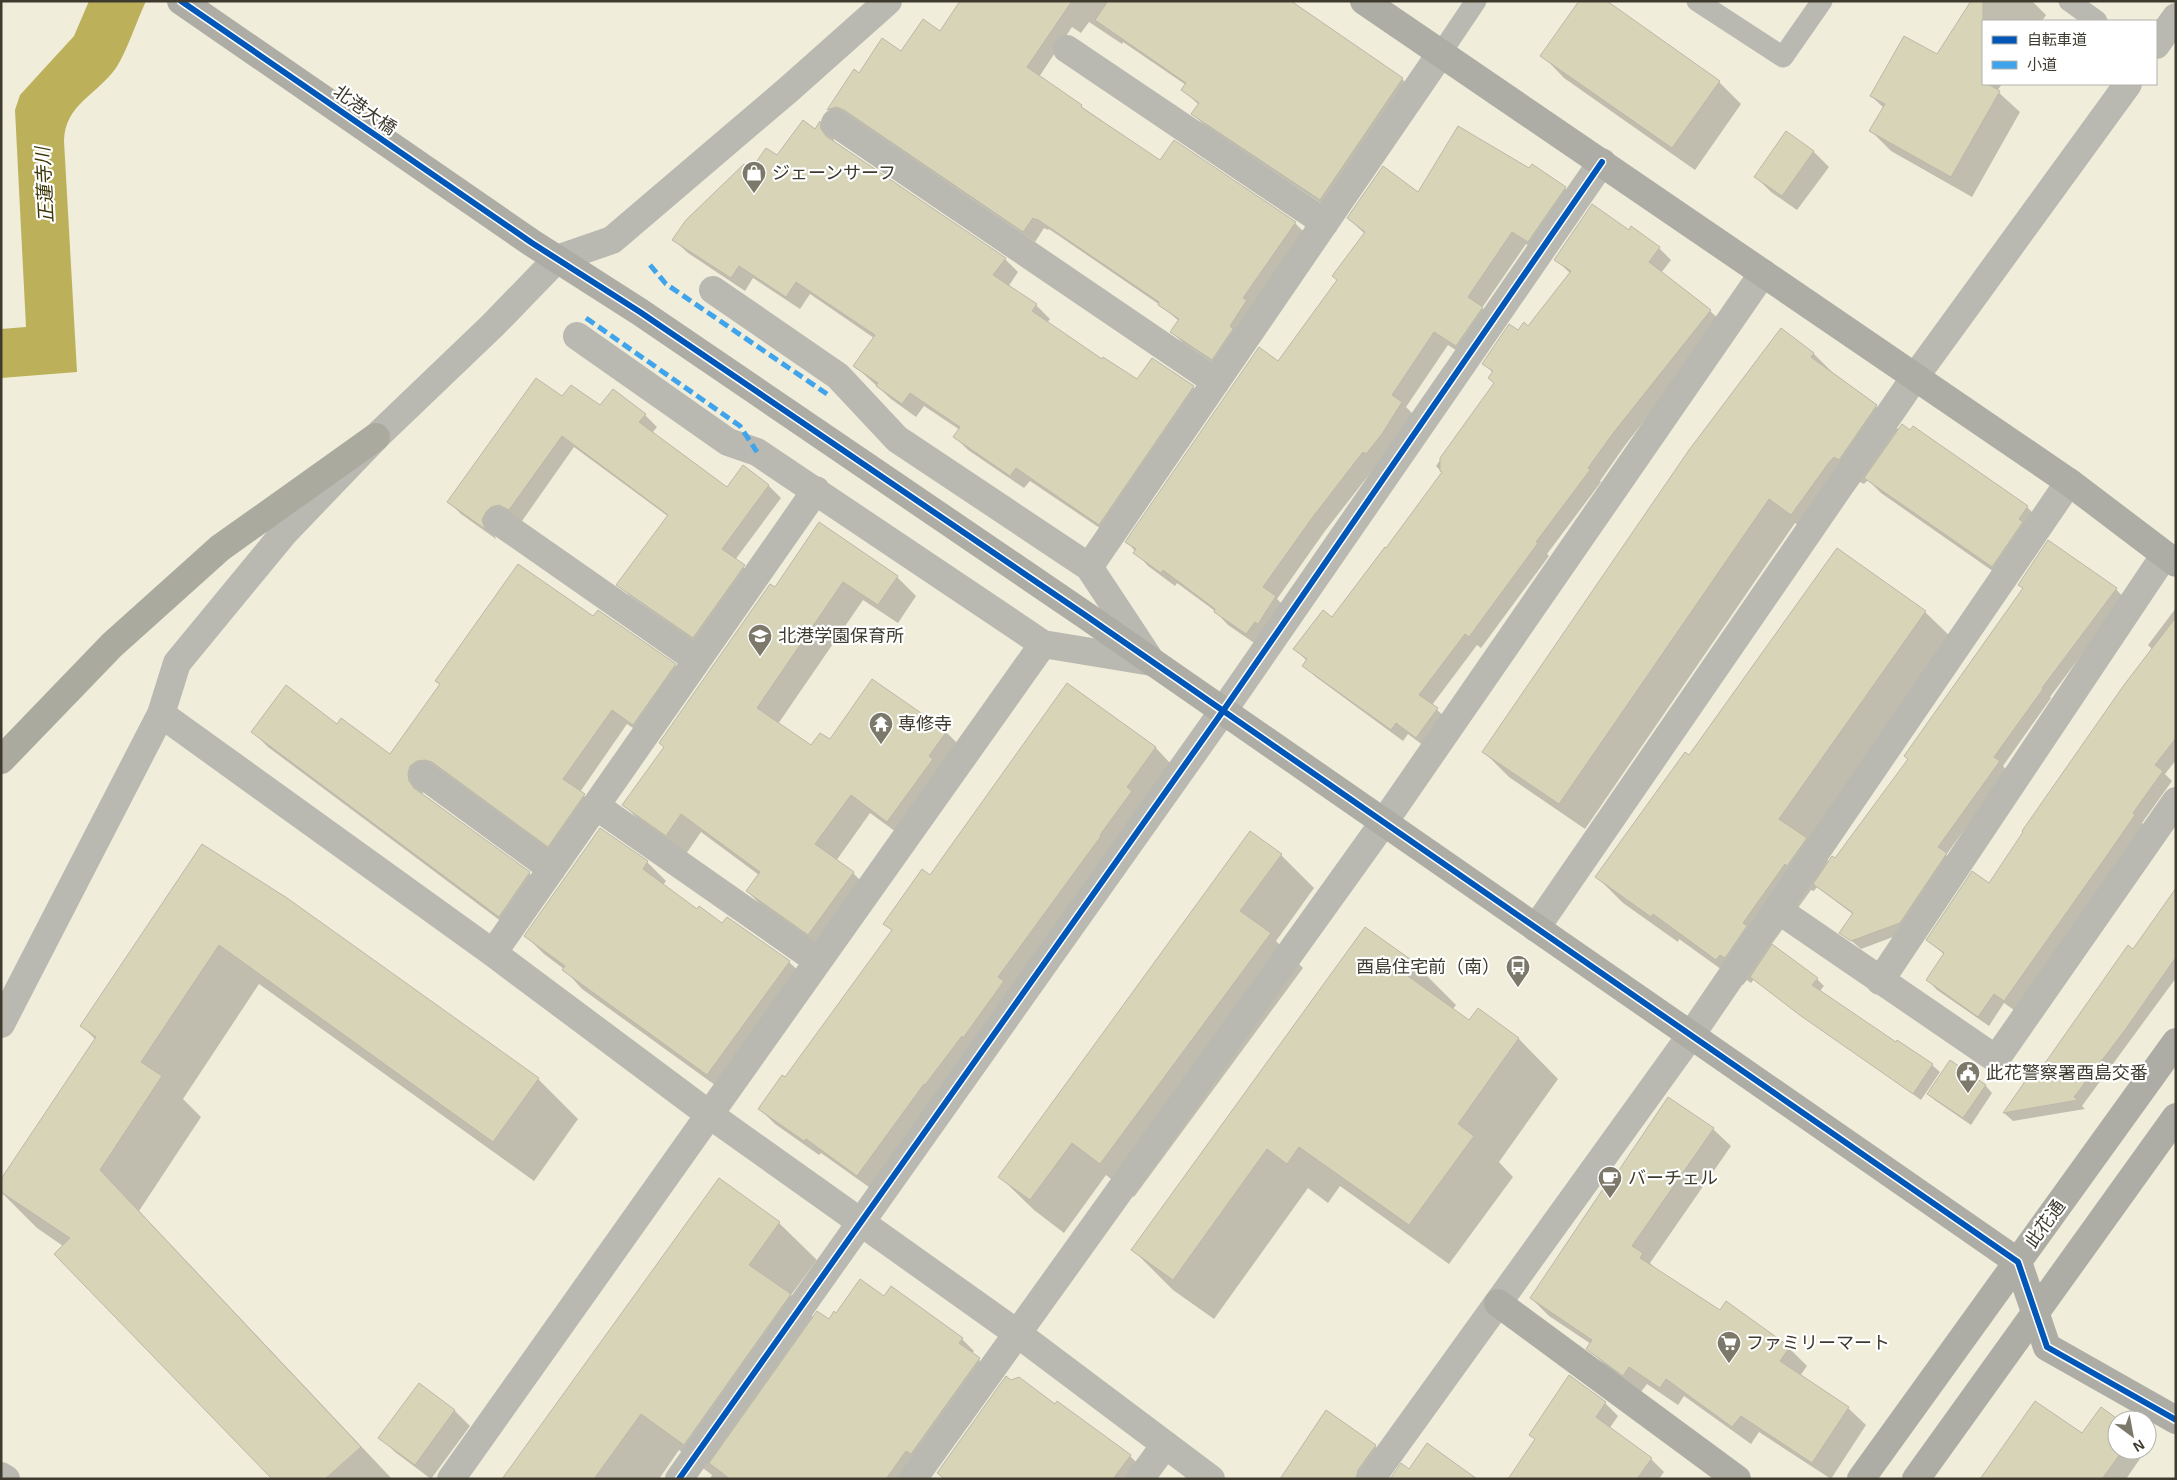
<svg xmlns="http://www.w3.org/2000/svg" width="2177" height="1480" viewBox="0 0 2177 1480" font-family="Arial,'Noto Sans JP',sans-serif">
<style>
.water{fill:#bdb05b}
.shadow{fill:#0003}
.building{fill:#d8d4b7;stroke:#bbb8a9}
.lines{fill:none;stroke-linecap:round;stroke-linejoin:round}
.lane{stroke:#b9b8b1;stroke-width:21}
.street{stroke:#b9b8b1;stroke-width:28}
.secondary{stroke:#aeada5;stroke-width:28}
.highway{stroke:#abaa9f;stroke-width:28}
.quiet{stroke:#3fa4eb;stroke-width:5;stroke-dasharray:10 5;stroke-linecap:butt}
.cycleway-casing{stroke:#fff;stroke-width:9}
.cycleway{stroke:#0057b8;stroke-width:6}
.labels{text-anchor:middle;stroke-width:4.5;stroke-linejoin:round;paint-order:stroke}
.street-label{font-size:18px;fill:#3e3b2e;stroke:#fff}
.poi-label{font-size:18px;fill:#3e3b2e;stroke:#fff;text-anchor:start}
.water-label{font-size:19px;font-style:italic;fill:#3d3607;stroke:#fff}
</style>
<rect width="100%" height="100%" fill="#f0edda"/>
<!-- water -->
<path class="water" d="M89,1H146C137,20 127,51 116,68C97,95 65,104 64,141L77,372L1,378V329L26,327L15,110L20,95L74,36Z"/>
<!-- shadow -->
<path class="shadow" d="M1010,1H1289L1402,79L1413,90L1331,210L1204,125L1193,114L1199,105L1183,90L1186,85L1123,42L1122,44L1089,22L1081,33L1072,27L1039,77L1161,162L1295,223L1306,234L1223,370L1183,343L1172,332L1179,321L1160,305L1049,229L1048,230L1044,228L1035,242L856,121L847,118L839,120L829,110L854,71L859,74L940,33Z
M1973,1H2032L2046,15L2042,21H1983V84H2002L1997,91L2020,112L1972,197L1891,151L1871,131L1884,108L1871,96L1937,56Z
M1542,55L1719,82L1741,104L1695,170L1564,78Z
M820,123L833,136L834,142L1005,259L1018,272L1008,287L1036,305L1050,319L1047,323L1102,361L1137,381L1193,387L1207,400L1113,537L1030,481L1024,488L968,450L955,437L960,430L924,406L916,417L891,399L855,366L874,338L810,294L800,309L753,278L745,291L688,253L674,240L750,172L815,130Z
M1787,133L1814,152L1829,167L1797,210L1771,192L1756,177Z
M1529,170L1565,188L1578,201L1541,255L1526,244L1482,308L1496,321L1469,359L1448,345L1406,407L1415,416L1325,531L1277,599L1288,610L1260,647L1228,625L1215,611L1177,583L1175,586L1148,566L1127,542L1279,363L1338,280L1365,234L1348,218L1419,194Z
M1632,228L1659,248L1671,260L1661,273L1710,311L1722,322L1626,444L1600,481L1601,482L1547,554L1549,556L1481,648L1477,645L1432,705L1449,721L1428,749L1408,734L1403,741L1316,677L1304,665L1307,661L1295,649L1332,618L1387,550L1443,473L1436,466L1495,384L1489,378L1493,373L1484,363L1518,332L1529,328L1570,273L1555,259L1629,231Z
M1781,329L1814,354L1839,379L1876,406L1899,430L1911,432L2027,507L2042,522L2007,581L1881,493L1868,480L1864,484L1860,482L1817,539L1795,523L1585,829L1509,777L1484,752Z
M562,398L645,415L657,427L652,433L727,488L743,467L769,486L781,498L735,560L756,578L706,650L630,596L618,584L669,517L574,447L522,521L494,533L496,539L461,514L449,502Z
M820,524L897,577L916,596L898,623L863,600L778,724L812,746L830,741L946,732L965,751L907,840L870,813L836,861L853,873L872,892L828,953L766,910L747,891L759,875L701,832L686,854L643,824L624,805Z
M1837,550L1925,612L1952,638L1808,841L1829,862L1836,860L1909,759L2024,589L2019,585L2116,589L2124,598L2050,697L2051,698L2003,766L2007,771L1946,855L1954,863L1909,931L1861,949L1841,932L1854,915L1817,887L1814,891L1811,890L1771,945L1817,979L1824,986L1819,992L1897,1044L1898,1042L1932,1065L1940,1072L1921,1100L1754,979L1751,983L1747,980L1743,985L1679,939L1678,942L1623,903L1597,877L1690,757Z
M2176,608V760L2165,774L2172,781L2142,823L2144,825L2014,1010L2004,1003L1989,1026L1937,990L1928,980L1945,955L1927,940L1989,884L2153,650L2148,645Z
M593,618L675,665L690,680L649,739L627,724L580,792L599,810L564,861L422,788L423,796L529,873L544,888L514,931L268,747L253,732L338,725L390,755Z
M1067,685L1156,748L1170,763L873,1190L821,1153L819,1155L775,1124L760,1109L785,1078L893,931L885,924L930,876Z
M600,829L647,862L666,881L663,885L698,911L789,962L808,980L726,1093L582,989L564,969L544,954L526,936Z
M1281,855L1314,888L1276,941L1303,968L1134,1197L1106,1175L1064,1233L1034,1210L1000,1177Z
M2176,890V978L2082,1106L2085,1109L2013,1121L2004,1113L2038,1075L2134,951Z
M286,899L538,1079L578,1119L534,1181L259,984L183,1099L201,1117L139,1211L392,1479H273L63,1246L37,1228L1,1192V1182L96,1040L82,1026Z
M1416,965L1456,1005L1453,1009L1469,1021L1478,1010L1519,1039L1558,1079L1499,1162L1513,1177L1449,1264L1340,1186L1328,1203L1308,1188L1214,1319L1173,1290L1133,1250Z
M1985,1085L1992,1093L1971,1125L1936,1101L1928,1094Z
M1713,1129L1731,1146L1650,1263L1660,1273L1720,1312L1727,1303L1789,1348L1807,1366L1800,1376L1848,1408L1866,1425L1831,1479L1759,1432L1751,1444L1684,1396L1678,1405L1647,1384L1641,1392L1606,1366L1588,1348L1591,1344L1549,1316L1531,1298L1615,1177Z
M779,1223L817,1260L791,1295L814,1318L829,1321L836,1314L884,1298L962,1339L974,1351L972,1354L992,1371L907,1479H710L712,1475L679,1450L659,1479H504Z
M419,1385L455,1411L470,1426L431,1479L395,1452L380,1437Z
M1605,1403L1618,1416L1609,1429L1651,1459L1664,1472L1659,1479H1509L1536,1440L1531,1435Z
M1056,1406L1130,1456L1142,1468L1134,1479H945Z
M2101,1409L2117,1420V1450H2146L2126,1479H1994L2082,1435Z
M1327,1412L1375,1446L1388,1459L1374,1479H1281Z"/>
<!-- building -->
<path class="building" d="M960,1H1072L1027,67L1082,105L1081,107L1160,160L1174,140L1296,222L1243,298L1247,300L1230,326L1233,329L1212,360L1170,332L1179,319L1158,305L1159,302L1037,219L1036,220L1033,218L1023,232L844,110L836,107L827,110L854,69L859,73L882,38L901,51L923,19L940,31Z
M1108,1H1291L1403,78L1320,200L1191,114L1199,103L1181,90L1186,83L1095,20Z
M1579,1H1607L1720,81L1672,148L1540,56Z
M1971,1H1983V84H1988L2000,91L1951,177L1869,131L1885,104L1870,96L1904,36L1937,54Z
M803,120L815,129L820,121L821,129L826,136L1006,258L993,275L1037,304L1032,311L1102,359L1103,357L1137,379L1152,358L1194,386L1099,525L1016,468L1010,476L953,437L960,427L910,393L902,404L876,386L878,383L853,366L875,335L796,282L786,297L739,266L731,278L672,240L686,220L744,164L750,171L766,148L777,155Z
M1458,126L1529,168L1532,164L1566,187L1528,242L1512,232L1468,297L1483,307L1456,346L1434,332L1392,395L1402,402L1382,434L1366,454L1363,452L1312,518L1263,587L1276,596L1258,624L1255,622L1246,634L1214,612L1215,609L1163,570L1161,573L1133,553L1136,549L1125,542L1259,347L1278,361L1337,280L1332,276L1365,232L1347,218L1383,166L1418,192Z
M1786,131L1814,151L1782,196L1754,177Z
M1592,204L1629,230L1631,226L1660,247L1649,262L1711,310L1614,432L1588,468L1590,470L1536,542L1538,543L1469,637L1465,634L1419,695L1438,708L1416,738L1396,723L1391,730L1302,666L1307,659L1293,649L1323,610L1332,617L1385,547L1386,548L1442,472L1440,471V458L1494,383L1488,378L1493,371L1482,364L1509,324L1518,330L1524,322L1528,326L1571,271L1554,260Z
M1781,328L1814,353L1811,357L1877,405L1839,460L1834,457L1830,461L1791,515L1769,499L1559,804L1482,752L1689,450Z
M536,378L562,396L571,385L600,405L613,389L646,414L639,422L727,487L743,465L769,485L722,549L745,565L693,638L616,585L668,515L562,436L509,510L499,505L491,507L486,512L482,520L485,529L447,502Z
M1902,424L1910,430L1913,426L2028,506L2019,519L2023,522L1992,567L1864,478Z
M819,522L898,576L878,605L843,582L757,708L811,745L820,733L830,739L872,679L947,731L929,756L933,759L887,822L851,795L815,844L854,872L808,935L746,891L760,872L681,814L666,836L622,805L664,747L659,743L770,584L775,587Z
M2048,540L2117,588L2042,688L2043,689L1994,757L2000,761L1938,847L1947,853L1900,923L1851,941L1839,933L1853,913L1813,884L1832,856L1835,858L1908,759L1904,756L2023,588L2018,585Z
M1837,548L1926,611L1779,819L1807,838L1787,866L1785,864L1743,923L1747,926L1725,958L1720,955L1716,960L1653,914L1651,917L1595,877L1685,752L1689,755Z
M518,564L593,616L598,610L676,664L633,725L612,710L563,779L585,794L548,847L432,762L425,760L417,761L410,766L408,773L409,781L414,788L530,872L499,917L251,732L286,685L337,724L341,718L390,754L440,684L435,681Z
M2176,617V738L2155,765L2163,771L2133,813L2135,815L2108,854L2004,1001L1994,994L1978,1017L1926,980L1944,953L1926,940L1972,871L1989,883L2023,832L2022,831L2124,685Z
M1067,683L1156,747L1127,787L1132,791L1100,835L1101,836L998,977L1004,981L963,1038L962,1036L925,1085L924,1084L857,1176L806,1139L804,1141L758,1109L782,1075L785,1077L892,930L883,924L922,869L930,875Z
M600,828L648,861L643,869L697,909L699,906L722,923L727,917L790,961L707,1075L562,970L565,966L524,936Z
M1250,831L1282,854L1240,911L1271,933L1100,1164L1072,1143L1030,1200L998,1177Z
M202,844L287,898L539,1078L493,1142L219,945L141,1062L162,1076L100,1170L361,1447L325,1479H272L54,1254L70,1238L1,1192V1179L96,1037L80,1026Z
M2176,888V957L2125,1030L2074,1097L2078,1100L2003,1113L2033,1070L2038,1073L2128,945L2133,949Z
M1365,927L1417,964L1408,976L1469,1020L1478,1008L1519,1038L1458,1124L1474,1136L1409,1225L1299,1147L1287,1164L1267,1149L1173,1280L1131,1250Z
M1772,944L1818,978L1812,985L1896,1042L1897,1040L1933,1064L1913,1094L1801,1016L1750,977Z
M1950,1060L1986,1085L1963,1118L1927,1094Z
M1668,1097L1714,1128L1632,1246L1643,1253L1640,1258L1720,1310L1726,1301L1790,1347L1780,1361L1849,1407L1812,1463L1741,1416L1732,1427L1666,1379L1660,1388L1629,1367L1623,1376L1586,1349L1592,1340L1530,1298L1613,1174L1615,1176Z
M719,1178L780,1222L749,1265L791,1294L684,1445L641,1414L594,1479H502Z
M860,1279L884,1296L891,1286L963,1338L959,1343L980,1358L911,1454L906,1451L886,1479H730L709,1463L817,1311L829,1319L834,1311L836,1313Z
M1569,1375L1606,1402L1596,1417L1652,1458L1637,1479H1508L1535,1439L1529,1435Z
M1006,1376L1011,1380L1019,1377L1055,1404L1057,1401L1131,1455L1113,1479H945L937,1473Z
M419,1383L455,1410L415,1465L378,1438Z
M2035,1401L2082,1433L2101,1407L2119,1420H2117V1450H2123L2102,1479H1980Z
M1326,1410L1376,1445L1358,1470L1356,1479H1280Z
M1427,1443L1477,1479H1390L1401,1463L1409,1469Z"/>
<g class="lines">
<!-- lane -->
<path class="lane" d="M1697,1L1783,57L1822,1
M2069,1L2097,21
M1441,53L1476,1"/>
<!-- street -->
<path class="street" d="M2156,45L2176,17
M1067,49L1325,223
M835,123L1216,382
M713,290L838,376L897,439L1089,567L1151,661
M577,336L728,442L757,452L1043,644L1152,662
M498,521L697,660
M1089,567L1441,53
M161,714L493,953L710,1115L1018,1334L1211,1479
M423,775L552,869
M596,806L818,961
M1777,909L1996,1059L2176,801
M1536,928L1915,377L2128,84
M493,953L816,490
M1880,981L2164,556
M1,1024L161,714L177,663L284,533L376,437L493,325L557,259L612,240L788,90L888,1
M1,1476L6,1479
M451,1479L1043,644
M679,1479L1223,711L1602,162
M913,1479L1384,822L1763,273
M1140,1479L1165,1445
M1371,1479L1691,1035L2069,482"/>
<!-- secondary -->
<path class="secondary" d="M181,1L532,243L640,312L1085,615L2018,1262L2047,1347L2176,1420
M1364,1L2069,482L2176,563
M1498,1303L1737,1479
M1861,1479L2176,1042
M1916,1479L2176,1117"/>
<!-- highway -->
<path class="highway" d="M1,760L112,645L220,548L376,437"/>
<!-- quiet -->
<path class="quiet" d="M650,265L666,284L827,394
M586,318L740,426L757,452"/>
<defs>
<path id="cycleway" d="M181,1L532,243L640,312L1085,615L2018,1262L2047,1347L2176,1420
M679,1479L1223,711L1602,162"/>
</defs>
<!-- cycleway casing -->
<use href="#cycleway" class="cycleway-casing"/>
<!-- cycleway -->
<use href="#cycleway" class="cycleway"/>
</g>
<!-- icons -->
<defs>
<symbol id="shop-pin" viewBox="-11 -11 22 30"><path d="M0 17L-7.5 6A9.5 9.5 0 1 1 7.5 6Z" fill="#7c796a" stroke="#fff"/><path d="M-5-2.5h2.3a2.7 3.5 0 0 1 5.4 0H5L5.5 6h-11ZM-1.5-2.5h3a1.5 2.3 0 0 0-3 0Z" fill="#fff"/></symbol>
<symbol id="school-pin" viewBox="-11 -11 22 30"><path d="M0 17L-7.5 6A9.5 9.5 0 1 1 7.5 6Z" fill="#7c796a" stroke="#fff"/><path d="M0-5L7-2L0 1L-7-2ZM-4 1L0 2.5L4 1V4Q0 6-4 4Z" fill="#fff"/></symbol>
<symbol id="temple-pin" viewBox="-11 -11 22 30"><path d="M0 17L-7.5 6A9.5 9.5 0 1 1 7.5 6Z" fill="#7c796a" stroke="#fff"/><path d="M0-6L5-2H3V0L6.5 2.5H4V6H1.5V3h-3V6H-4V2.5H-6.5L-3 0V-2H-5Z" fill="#fff"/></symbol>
<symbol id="bus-pin" viewBox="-11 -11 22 30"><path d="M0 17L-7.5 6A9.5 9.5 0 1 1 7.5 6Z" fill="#7c796a" stroke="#fff"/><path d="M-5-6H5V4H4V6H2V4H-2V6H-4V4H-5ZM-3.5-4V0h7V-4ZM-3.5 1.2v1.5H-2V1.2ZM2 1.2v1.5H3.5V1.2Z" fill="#fff"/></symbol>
<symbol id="civic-pin" viewBox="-11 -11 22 30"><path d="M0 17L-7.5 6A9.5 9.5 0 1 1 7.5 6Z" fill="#7c796a" stroke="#fff"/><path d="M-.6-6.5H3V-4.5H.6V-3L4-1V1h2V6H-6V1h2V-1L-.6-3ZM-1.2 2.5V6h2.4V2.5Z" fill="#fff"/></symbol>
<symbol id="cafe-pin" viewBox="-11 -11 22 30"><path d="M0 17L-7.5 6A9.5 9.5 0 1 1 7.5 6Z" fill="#7c796a" stroke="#fff"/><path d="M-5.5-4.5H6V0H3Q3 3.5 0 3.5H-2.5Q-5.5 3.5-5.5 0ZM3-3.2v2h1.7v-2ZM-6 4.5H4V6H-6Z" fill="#fff"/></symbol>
<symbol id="supermarket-pin" viewBox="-11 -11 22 30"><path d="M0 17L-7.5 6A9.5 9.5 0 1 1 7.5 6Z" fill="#7c796a" stroke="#fff"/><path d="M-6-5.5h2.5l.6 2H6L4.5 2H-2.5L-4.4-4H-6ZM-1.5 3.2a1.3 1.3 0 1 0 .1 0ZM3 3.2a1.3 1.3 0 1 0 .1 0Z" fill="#fff"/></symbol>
</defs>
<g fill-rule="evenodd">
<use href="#shop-pin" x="740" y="159" width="28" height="38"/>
<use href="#school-pin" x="746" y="622" width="28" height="38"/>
<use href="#temple-pin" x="867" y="710" width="28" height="38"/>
<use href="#bus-pin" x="1504" y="953" width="28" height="38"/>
<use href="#civic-pin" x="1954" y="1059" width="28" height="38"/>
<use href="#cafe-pin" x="1596" y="1164" width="28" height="38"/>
<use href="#supermarket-pin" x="1715" y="1329" width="28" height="38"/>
</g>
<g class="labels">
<!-- street labels -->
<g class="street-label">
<text transform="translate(365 110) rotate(35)" y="6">北港大橋</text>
<text transform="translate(2045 1224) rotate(-54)" y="6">此花通</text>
</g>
<!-- poi labels -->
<g class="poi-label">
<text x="772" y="179">ジェーンサーフ</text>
<text x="778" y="642">北港学園保育所</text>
<text x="898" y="730">専修寺</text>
<text x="1500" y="973" text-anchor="end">酉島住宅前（南）</text>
<text x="1986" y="1079">此花警察署酉島交番</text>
<text x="1628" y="1184">バーチェル</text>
<text x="1746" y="1349">ファミリーマート</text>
</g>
<!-- water labels -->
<g class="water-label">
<text transform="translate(44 185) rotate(-93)" y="7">正蓮寺川</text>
</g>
</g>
<!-- border -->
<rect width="2177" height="1480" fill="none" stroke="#3e3b2e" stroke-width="5"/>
<!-- legend -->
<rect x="1982" y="20" width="175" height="65" fill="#ffffff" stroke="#b2b1ab"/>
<rect x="1992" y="36" width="25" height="8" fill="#0057b8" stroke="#b2b1ab"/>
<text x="2027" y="45" font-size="15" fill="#3e3b2e">自転車道</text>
<rect x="1992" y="61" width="25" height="8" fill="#3fa4eb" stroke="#b2b1ab"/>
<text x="2027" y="70" font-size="15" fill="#3e3b2e">小道</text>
<!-- north arrow -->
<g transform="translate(2132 1435) rotate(148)"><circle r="24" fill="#ffffff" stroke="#b2b1ab"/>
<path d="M0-4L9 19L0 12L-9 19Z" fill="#7c796a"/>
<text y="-8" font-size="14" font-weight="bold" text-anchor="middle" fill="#3e3b2e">N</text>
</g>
</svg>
